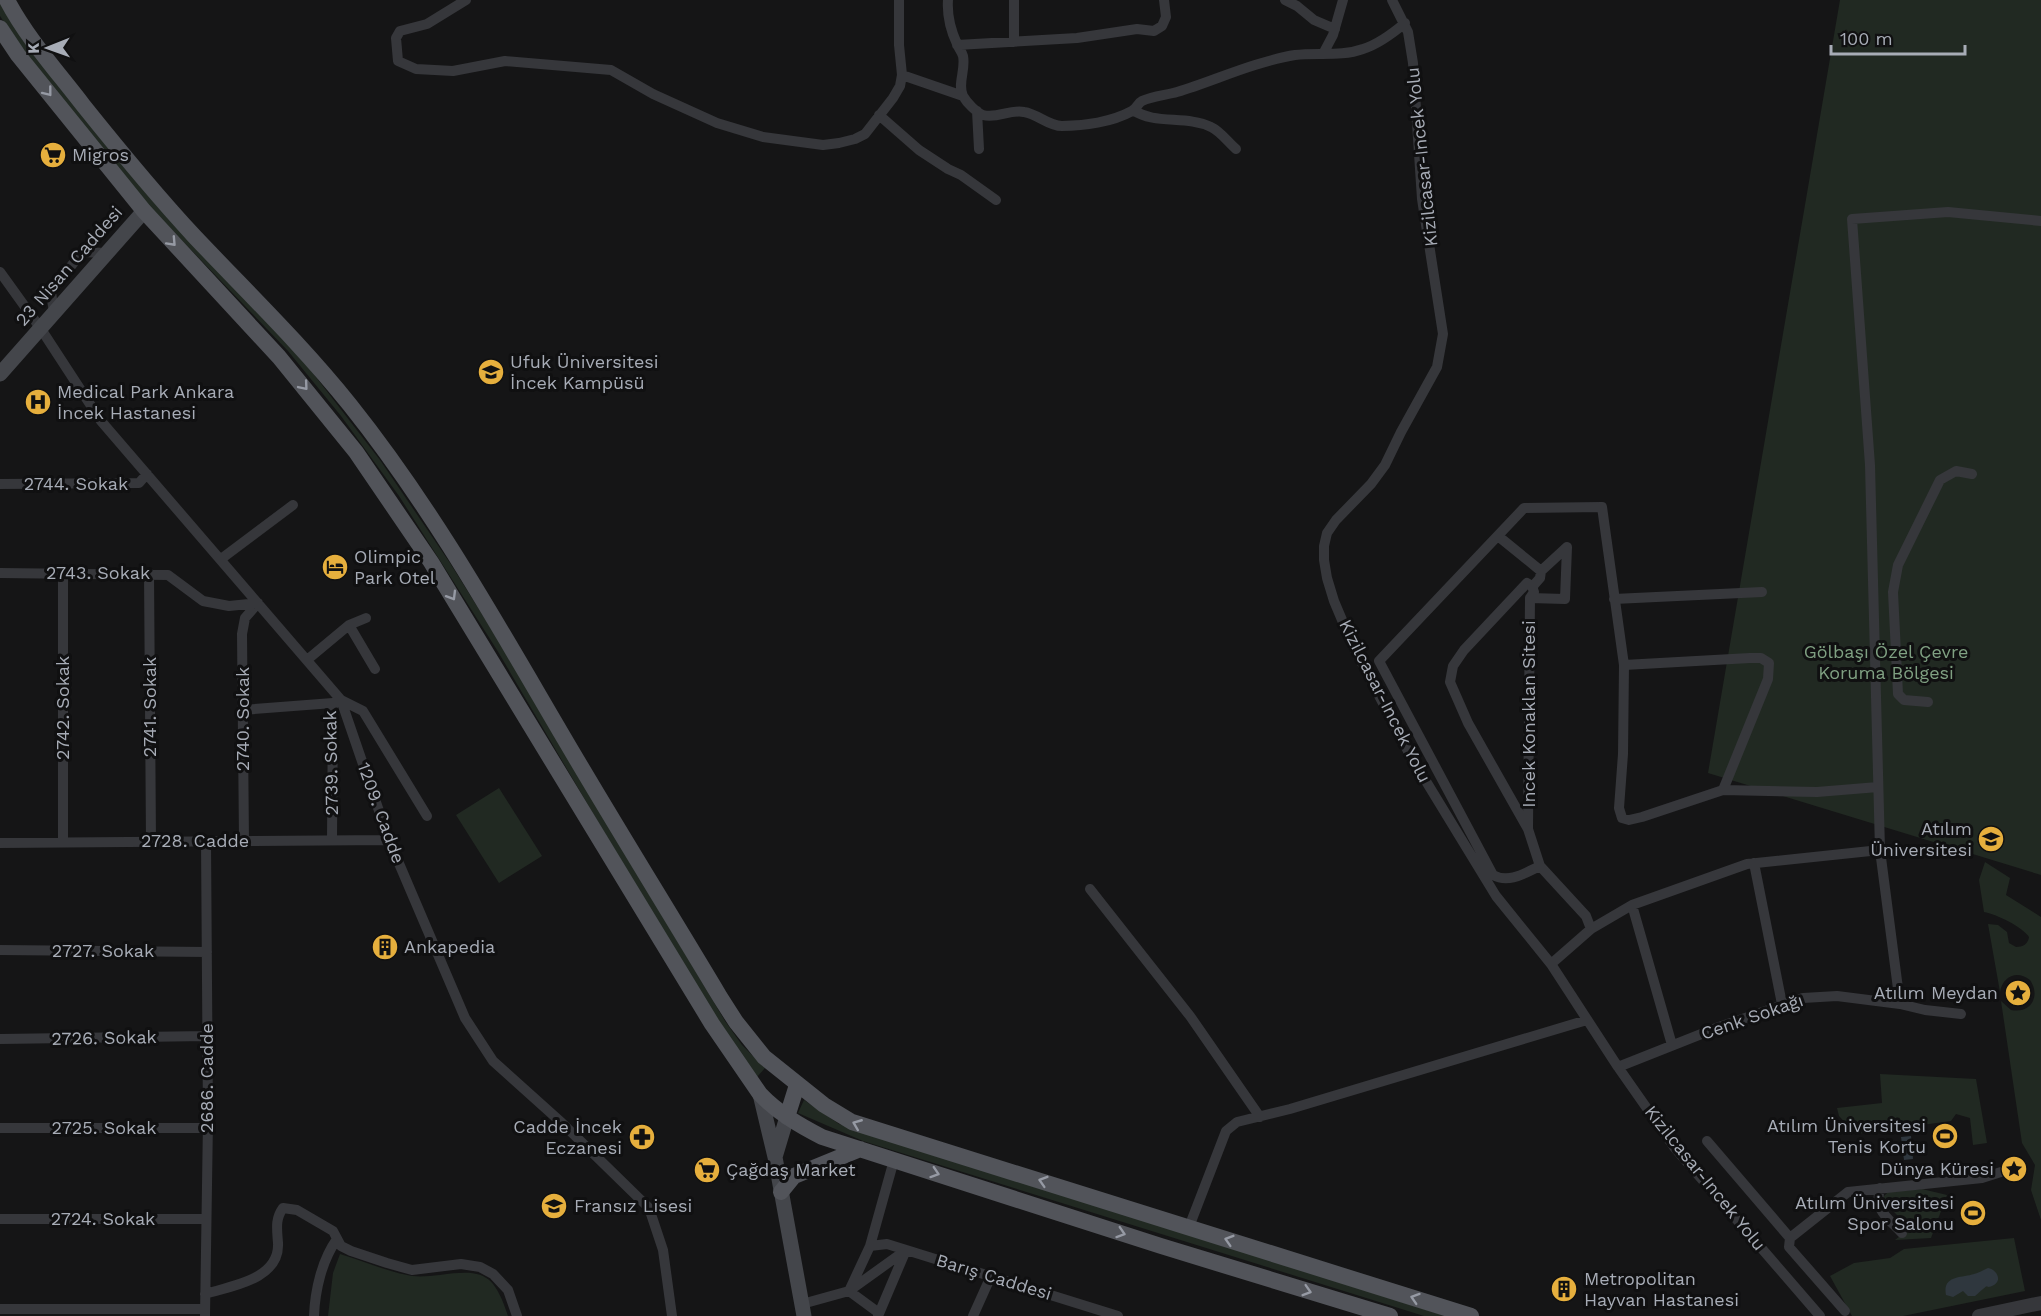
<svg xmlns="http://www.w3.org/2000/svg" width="2041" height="1316" viewBox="0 0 2041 1316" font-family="'Work Sans',sans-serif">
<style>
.green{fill:#212922}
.water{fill:#2f373e}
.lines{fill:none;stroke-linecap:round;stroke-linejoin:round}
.minor{stroke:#36373b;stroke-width:10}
.tertiary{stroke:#36373b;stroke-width:14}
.secondary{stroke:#44464b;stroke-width:15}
.primary{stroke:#52545a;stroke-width:16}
.oneway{stroke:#969aa4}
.labels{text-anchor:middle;stroke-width:6;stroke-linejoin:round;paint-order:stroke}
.poi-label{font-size:18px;fill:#a7acb6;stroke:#101011;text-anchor:start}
.street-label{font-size:18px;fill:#a7acb6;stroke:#101011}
.park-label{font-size:18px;fill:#7fa082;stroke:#101011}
</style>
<rect width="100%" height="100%" fill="#151516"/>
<!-- green -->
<path class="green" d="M1840,0H2041V875L1708,773Z
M0,3L302,359L380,460L450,563L505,651L725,1021L742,1045L765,1068L757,1077L718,1020L604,832L497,650L399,496L341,416L288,351L149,206L21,48L0,16Z
M499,788L542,856L499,883L456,815Z
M1985,862L2010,878L2006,895L2041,917V1220L2031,1190L2035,1165L2022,1143L2001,1001L2011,1010C2031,1014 2041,996 2030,980C2017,970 2003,976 2000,992L1988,924L1998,925L2007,932L2009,943L2016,947C2023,947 2028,944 2029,937C2023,927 1996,914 1984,912L1979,880Z
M1880,1074L1976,1079L1987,1143L1973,1145L1970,1118L1956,1114L1951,1121L1856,1134L1839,1116L1837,1108L1882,1103Z
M804,1100L839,1124L1446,1316H1424L863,1141L798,1113Z
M1922,1189L1947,1195L1931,1238L1895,1240L1910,1228L1881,1199L1888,1192Z
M2014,1238L2025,1291L1903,1316H1852L1830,1276L1854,1263L1890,1258L1904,1249Z
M340,1254C363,1261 388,1272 412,1276C422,1277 430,1276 440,1275C483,1269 494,1273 508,1316H328L333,1273Z"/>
<!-- water -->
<path class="water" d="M1911,1136L1913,1159L1904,1160L1901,1137Z
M1988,1268C1996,1269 2004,1281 1992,1286C1984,1289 1990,1283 1983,1289C1980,1291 1978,1294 1975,1296H1968L1963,1291L1953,1297L1946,1295C1942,1275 1962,1278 1974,1274C1979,1273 1983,1270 1988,1268Z"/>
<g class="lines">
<!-- minor -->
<path class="minor" d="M466,0L427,24L400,31L396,38L398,61L416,69L453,71L505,61L611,70L653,94L717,123L763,137L823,145L839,143L855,139L865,134L893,98L900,86L902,75L899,45V0
M948,0C947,14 951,31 957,44C959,49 962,52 963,56C966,70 957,84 963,96C967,103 976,112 983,115C997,119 1010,109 1024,112C1038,114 1048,126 1062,126C1084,126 1112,122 1132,111C1137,108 1138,103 1142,101C1152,96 1167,95 1177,92C1204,84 1229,73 1255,65C1268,61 1281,57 1295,55C1317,52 1341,57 1363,49C1379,44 1392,34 1405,23
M1285,0L1297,6L1314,20L1335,29
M1392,0L1408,32L1413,63L1422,199L1443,334L1437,367L1401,432L1385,465L1371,484L1336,520L1327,533L1324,546V560L1327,578L1334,601L1353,646L1410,755L1496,896L1551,964L1618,1067L1674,1147L1820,1316
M1014,42V0
M957,45L1077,38L1137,29L1154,31L1162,26L1166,17L1164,0
M1323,54L1333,35L1343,0
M902,75L963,96
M1133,110C1155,125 1186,115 1211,127C1220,131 1228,142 1236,149
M977,111L979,149
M879,115L919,150L948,169L961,175L996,200
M0,272L41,329L101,421L341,700L389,840L465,1018L493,1061L562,1123L649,1208L663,1250L672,1316
M54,313L51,292L82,252L106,253
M0,484L139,483L147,474
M1498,536L1541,571L1540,578L1533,586
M221,559L293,505
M0,573L168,575L203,601L229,606L258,603
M63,573V842
M149,573L151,841
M1530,598L1534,592L1532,586L1527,583L1464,650L1453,666L1450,682L1468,723L1528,829L1540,866L1586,916L1591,929
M1530,598L1565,599L1567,547L1541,571
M1614,599L1762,592
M349,625L375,669
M307,660L349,625L366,618
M1624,665L1750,658H1761L1769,663L1768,679L1723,790
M341,700L363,711L427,816
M1928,702L1904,700L1898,694L1893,592L1898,565L1940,480L1956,471L1972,474
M242,710L333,703L332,840
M1528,828L1530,598
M244,841L242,634L245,618L258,603
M0,843L389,840
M1754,863L1782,1004
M1540,866C1525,873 1509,884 1493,875L1379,661L1524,508L1602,507L1624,665L1623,754L1619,808L1622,818L1629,820L1642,817L1723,790L1817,792L1878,787
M1090,889L1190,1016L1260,1117
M1632,905L1672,1045
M0,950L207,952
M1551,964L1591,929L1632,905L1747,864L1880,850
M1900,1004L1880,850L1870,465L1852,219L1948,212L2041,221
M0,1039L207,1036
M1618,1067L1719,1027L1803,998L1837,996L1900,1004L1925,1010L1961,1014
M0,1128H208
M1707,1141L1790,1238
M1880,1188C1874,1211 1887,1217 1902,1233
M0,1219H206
M1189,1227L1226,1131L1237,1122L1290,1109L1587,1020
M870,1246L887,1244L1118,1316
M205,1294C232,1286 280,1279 278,1243C277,1229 275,1219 283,1208L297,1210L333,1231L341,1246L351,1251L387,1263L412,1270L461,1264L480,1267L493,1274L508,1290L517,1316
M802,1304L849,1291L870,1246L894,1160
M0,1309H205
M1845,1311L1789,1247L1790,1238L1848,1192L1982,1178L2001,1172
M879,1313L849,1291L906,1250
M205,1316L208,1120L206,841
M314,1316C315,1290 322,1260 337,1239
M878,1316L906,1250
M973,1316L991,1276"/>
<!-- tertiary -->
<path class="tertiary" d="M1979,1316L2041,1303"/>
<!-- secondary -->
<path class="secondary" d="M0,374L144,211
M760,1094L775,1157L804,1316
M775,1157L787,1117"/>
<!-- primary -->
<path class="primary" d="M7,0C27,38 57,71 83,105C119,150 156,195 195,237C248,293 302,345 350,405C433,509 497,624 564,738C615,825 668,910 720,997L736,1022L764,1057L824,1105L852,1122L1471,1316
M0,28L18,55L144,211L279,357L356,452L431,562L712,1024L760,1094C778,1113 799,1125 822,1137L1161,1246L1390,1316
M787,1117L797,1085
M781,1192L794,1176L860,1149"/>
</g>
<!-- one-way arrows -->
<defs><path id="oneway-chevron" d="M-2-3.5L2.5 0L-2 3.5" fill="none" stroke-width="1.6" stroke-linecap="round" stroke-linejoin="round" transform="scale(1.5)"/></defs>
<g class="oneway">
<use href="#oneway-chevron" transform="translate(48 92) rotate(52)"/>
<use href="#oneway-chevron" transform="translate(172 242) rotate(47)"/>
<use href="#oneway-chevron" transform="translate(304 386) rotate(50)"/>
<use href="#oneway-chevron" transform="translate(452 596) rotate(59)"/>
<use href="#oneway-chevron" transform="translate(857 1124) rotate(-158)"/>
<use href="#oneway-chevron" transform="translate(935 1173) rotate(18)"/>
<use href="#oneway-chevron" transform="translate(1043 1181) rotate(-163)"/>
<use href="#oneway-chevron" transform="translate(1121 1233) rotate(18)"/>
<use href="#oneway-chevron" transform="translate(1229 1240) rotate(-163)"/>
<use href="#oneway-chevron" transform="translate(1307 1291) rotate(17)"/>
<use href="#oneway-chevron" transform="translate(1415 1298) rotate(-162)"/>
</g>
<!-- icons -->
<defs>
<symbol id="supermarket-disc" viewBox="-11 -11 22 22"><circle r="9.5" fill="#e6af3d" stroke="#101011"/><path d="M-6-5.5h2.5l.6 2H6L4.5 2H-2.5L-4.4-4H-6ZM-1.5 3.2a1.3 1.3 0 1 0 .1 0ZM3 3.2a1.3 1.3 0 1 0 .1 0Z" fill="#111"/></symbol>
<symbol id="university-disc" viewBox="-11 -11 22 22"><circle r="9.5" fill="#e6af3d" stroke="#101011"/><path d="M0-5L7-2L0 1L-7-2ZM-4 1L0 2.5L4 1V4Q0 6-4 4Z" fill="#111"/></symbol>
<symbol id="hospital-disc" viewBox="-11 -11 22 22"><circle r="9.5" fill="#e6af3d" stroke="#101011"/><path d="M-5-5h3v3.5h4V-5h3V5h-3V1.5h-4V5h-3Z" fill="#111"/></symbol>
<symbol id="hotel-disc" viewBox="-11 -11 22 22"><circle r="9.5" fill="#e6af3d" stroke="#101011"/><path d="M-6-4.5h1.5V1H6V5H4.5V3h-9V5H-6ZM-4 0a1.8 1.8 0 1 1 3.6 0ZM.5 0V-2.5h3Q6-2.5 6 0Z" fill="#111"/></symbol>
<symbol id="building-disc" viewBox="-11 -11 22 22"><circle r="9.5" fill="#e6af3d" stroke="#101011"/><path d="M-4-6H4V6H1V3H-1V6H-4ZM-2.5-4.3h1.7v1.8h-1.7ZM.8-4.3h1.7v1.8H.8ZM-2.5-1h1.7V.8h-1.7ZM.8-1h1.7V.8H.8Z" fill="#111"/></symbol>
<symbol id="sight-disc" viewBox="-11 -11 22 22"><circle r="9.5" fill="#e6af3d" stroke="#101011"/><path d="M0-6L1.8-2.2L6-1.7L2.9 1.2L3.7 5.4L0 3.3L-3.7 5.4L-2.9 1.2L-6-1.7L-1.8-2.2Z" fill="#111"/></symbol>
<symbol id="stadium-disc" viewBox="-11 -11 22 22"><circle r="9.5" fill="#e6af3d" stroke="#101011"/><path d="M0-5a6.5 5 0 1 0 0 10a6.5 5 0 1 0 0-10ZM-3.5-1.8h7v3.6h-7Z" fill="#111"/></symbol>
<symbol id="pharmacy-disc" viewBox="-11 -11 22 22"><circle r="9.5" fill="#e6af3d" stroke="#101011"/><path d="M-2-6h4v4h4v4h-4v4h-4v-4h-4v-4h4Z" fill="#111"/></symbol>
<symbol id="school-disc" viewBox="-11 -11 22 22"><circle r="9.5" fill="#e6af3d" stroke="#101011"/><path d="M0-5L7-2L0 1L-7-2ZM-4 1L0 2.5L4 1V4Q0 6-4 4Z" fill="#111"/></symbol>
</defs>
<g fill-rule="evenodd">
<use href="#supermarket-disc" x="38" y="140" width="30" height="30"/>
<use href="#university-disc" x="476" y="357" width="30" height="30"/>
<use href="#hospital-disc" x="23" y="387" width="30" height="30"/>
<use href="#hotel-disc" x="320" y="552" width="30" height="30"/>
<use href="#university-disc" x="1976" y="824" width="30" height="30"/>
<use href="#building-disc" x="370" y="932" width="30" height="30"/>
<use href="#sight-disc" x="2003" y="978" width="30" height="30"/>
<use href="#stadium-disc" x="1930" y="1121" width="30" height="30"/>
<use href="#pharmacy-disc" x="627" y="1122" width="30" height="30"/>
<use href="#sight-disc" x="1999" y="1154" width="30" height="30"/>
<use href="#supermarket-disc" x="692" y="1155" width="30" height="30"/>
<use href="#school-disc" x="539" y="1191" width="30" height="30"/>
<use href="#stadium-disc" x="1958" y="1198" width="30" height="30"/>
<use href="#building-disc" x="1549" y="1274" width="30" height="30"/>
</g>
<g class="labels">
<!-- poi labels -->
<g class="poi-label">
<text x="72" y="161">Migros</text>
<text x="510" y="368">Ufuk Üniversitesi<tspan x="510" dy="21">İncek Kampüsü</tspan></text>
<text x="57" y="398">Medical Park Ankara<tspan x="57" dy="21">İncek Hastanesi</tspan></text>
<text x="354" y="563">Olimpic<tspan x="354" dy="21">Park Otel</tspan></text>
<text x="1972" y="835" text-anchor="end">Atılım<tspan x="1972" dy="21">Üniversitesi</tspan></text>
<text x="404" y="953">Ankapedia</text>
<text x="1998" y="999" text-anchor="end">Atılım Meydan</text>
<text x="1926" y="1132" text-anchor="end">Atılım Üniversitesi<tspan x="1926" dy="21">Tenis Kortu</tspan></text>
<text x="622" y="1133" text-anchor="end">Cadde İncek<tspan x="622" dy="21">Eczanesi</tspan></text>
<text x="1994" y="1175" text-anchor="end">Dünya Küresi</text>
<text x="726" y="1176">Çağdaş Market</text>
<text x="1954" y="1209" text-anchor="end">Atılım Üniversitesi<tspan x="1954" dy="21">Spor Salonu</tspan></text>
<text x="574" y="1212">Fransız Lisesi</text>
<text x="1584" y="1285">Metropolitan<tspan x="1584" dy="21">Hayvan Hastanesi</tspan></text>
</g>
<!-- street labels -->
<g class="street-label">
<text transform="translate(1422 157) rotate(-96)" y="6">Kizilcasar-Incek Yolu</text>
<text transform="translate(69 266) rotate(-49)" y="6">23 Nisan Caddesi</text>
<text x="76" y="490">2744. Sokak</text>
<text x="98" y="579">2743. Sokak</text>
<text transform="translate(1385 701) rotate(63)" y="6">Kizilcasar-Incek Yolu</text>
<text transform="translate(150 707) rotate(-90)" y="6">2741. Sokak</text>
<text transform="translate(63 708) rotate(-90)" y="6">2742. Sokak</text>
<text transform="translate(1529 714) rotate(-90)" y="6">Incek Konaklan Sitesi</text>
<text transform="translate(243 719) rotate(-90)" y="6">2740. Sokak</text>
<text transform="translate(331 763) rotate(-91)" y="6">2739. Sokak</text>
<text transform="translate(381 813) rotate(70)" y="6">1209. Cadde</text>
<text x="195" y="847">2728. Cadde</text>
<text x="103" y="957">2727. Sokak</text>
<text transform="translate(1752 1017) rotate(-19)" y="6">Cenk Sokağı</text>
<text transform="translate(104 1038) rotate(-1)" y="6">2726. Sokak</text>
<text transform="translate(207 1078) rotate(-90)" y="6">2686. Cadde</text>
<text x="104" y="1134">2725. Sokak</text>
<text transform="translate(1705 1178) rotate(51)" y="6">Kizilcasar-Incek Yolu</text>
<text x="103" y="1225">2724. Sokak</text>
<text transform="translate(994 1277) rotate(17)" y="6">Barış Caddesi</text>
</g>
<!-- park labels -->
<g class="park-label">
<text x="1886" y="658">Gölbaşı Özel Çevre<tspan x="1886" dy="21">Koruma Bölgesi</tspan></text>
</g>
</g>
<!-- north arrow -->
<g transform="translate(48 48) rotate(269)" stroke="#101011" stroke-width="4.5" paint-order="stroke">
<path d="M0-4.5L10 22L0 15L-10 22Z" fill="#a7acb6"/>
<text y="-9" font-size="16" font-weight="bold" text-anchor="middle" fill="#a7acb6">K</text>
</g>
<!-- scale -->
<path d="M1831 45v9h134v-9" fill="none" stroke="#a7acb6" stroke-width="3"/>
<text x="1840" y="45" font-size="18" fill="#a7acb6" stroke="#101011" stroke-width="4.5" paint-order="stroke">100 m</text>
</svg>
